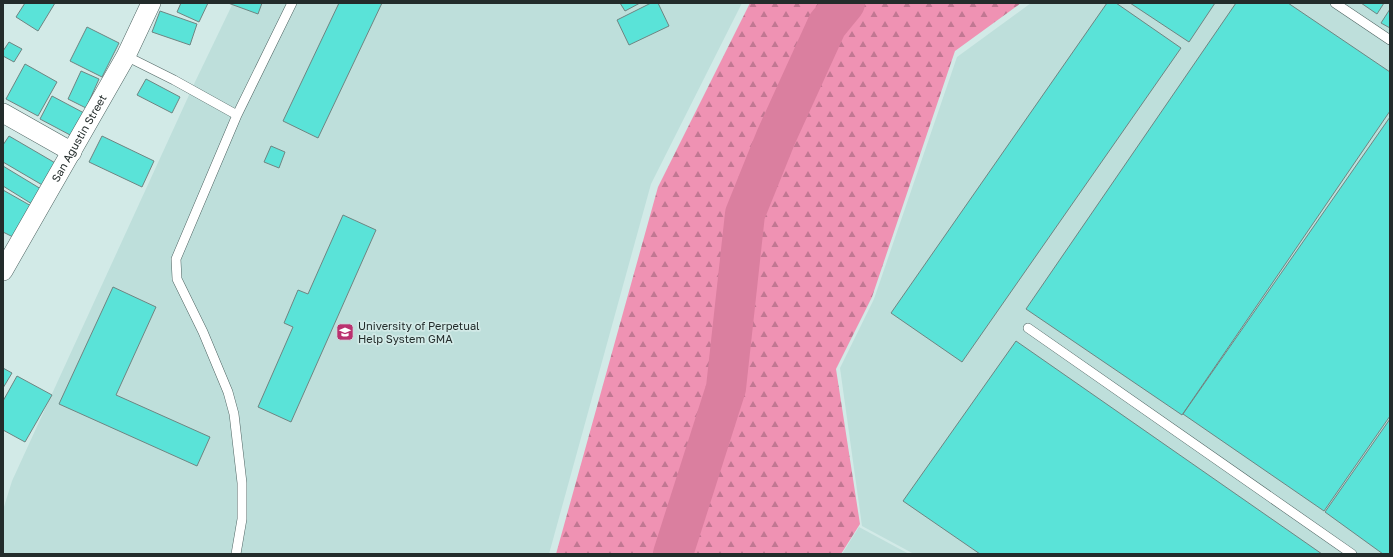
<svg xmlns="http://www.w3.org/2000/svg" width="1393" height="557" viewBox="0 0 1393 557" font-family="'Golos Text',sans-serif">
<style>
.built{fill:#bedfdb}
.forest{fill:url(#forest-firs)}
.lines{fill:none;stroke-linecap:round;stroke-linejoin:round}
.river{stroke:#da7f9f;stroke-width:40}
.building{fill:#5ae3d8;stroke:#6e8582}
.service-casing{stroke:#4d6361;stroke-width:10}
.minor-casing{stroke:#4d6361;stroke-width:20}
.service{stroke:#fff;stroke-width:9}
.minor{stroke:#fff;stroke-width:19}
.labels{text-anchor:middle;stroke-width:3.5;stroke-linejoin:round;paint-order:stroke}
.street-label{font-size:11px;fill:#232c2b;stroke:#d2eae7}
.poi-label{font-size:11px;fill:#232c2b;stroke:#d2eae7;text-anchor:start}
</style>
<defs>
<pattern id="forest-firs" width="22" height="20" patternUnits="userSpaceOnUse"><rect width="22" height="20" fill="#ef92b3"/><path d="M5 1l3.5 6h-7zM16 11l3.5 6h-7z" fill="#c17792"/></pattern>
</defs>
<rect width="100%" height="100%" fill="#d2eae7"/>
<!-- built -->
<path class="built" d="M233,3H742L651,184L549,554H3V510L12,481L195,82Z
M1031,3H1390V554H914L862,526L840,368L874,299L957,57Z
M859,527L909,554H842Z"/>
<!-- forest -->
<path class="forest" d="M750,3H1021L955,51L872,297L836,369L860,524L841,554H556L658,187Z"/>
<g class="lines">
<!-- river -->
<path class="river" d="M673,554L726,388L745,214L776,137L827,25L845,3"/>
</g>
<!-- building -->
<path class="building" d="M25,3H55L38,31L16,17Z
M181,3H208L199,22L177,12Z
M228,3H262L258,14Z
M339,3H382L318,138L283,121Z
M620,3H640L625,11Z
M651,3H658L669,26L629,45L617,20Z
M1107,3H1116L1181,48L962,362L891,313Z
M1130,3H1215L1189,42Z
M1236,3H1288L1390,72V111L1182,415L1026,309Z
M1361,3H1384L1377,14Z
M1390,9V28L1381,23Z
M160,11L197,24L190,45L152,32Z
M87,27L119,43L102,77L70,61Z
M9,42L22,49L14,62L3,56V51Z
M25,64L57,82L38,116L6,99Z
M81,71L99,79L86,108L68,99Z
M146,79L180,97L172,113L137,95Z
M52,96L84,113L72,136L40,119Z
M1390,117V416L1324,511L1183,414Z
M9,136L57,164L44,186L3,162V145Z
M102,136L154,161L142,187L89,162Z
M271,146L285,152L279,168L264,162Z
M3,166L41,189L32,204L3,186Z
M3,190L33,207L15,238L3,232Z
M343,215L376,230L291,422L258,407L293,327L284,323L298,290L308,294Z
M113,287L156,307L116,395L210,437L197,466L59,404Z
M1016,341L1322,554H980L903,501Z
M3,368L12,373L3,388Z
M17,376L52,395L25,442L3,430V401Z
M1390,419V554H1383L1325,512Z"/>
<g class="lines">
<defs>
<path id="service" d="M1335,3L1390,40
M126,56L174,80L237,115
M1028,328L1352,554
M236,554L242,519V483L234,414L228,392L203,332L177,279L176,259L237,115L292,3"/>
<g id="minor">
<path d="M3,113L72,152"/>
<path id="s1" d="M3,271L126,56L151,3"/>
</g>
</defs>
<!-- service casing -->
<use href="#service" class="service-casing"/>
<!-- minor casing -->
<use href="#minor" class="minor-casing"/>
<!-- service -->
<use href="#service" class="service"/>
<!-- minor -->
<use href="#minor" class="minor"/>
</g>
<!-- icons -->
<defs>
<symbol id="university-square" viewBox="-11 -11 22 22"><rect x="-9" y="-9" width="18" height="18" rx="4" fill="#ba316f" stroke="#d2eae7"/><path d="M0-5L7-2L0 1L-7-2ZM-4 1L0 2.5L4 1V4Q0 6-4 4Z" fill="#fff"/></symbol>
</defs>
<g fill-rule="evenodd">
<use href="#university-square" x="335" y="322" width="20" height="20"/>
</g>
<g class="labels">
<!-- street labels -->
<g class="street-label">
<text dy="4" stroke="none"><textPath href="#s1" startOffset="153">San Agustin Street</textPath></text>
</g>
<!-- poi labels -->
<g class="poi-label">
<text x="358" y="330">University of Perpetual<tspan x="358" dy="13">Help System GMA</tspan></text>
</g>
</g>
<!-- border -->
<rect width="1393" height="557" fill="none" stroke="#232c2b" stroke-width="8"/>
</svg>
